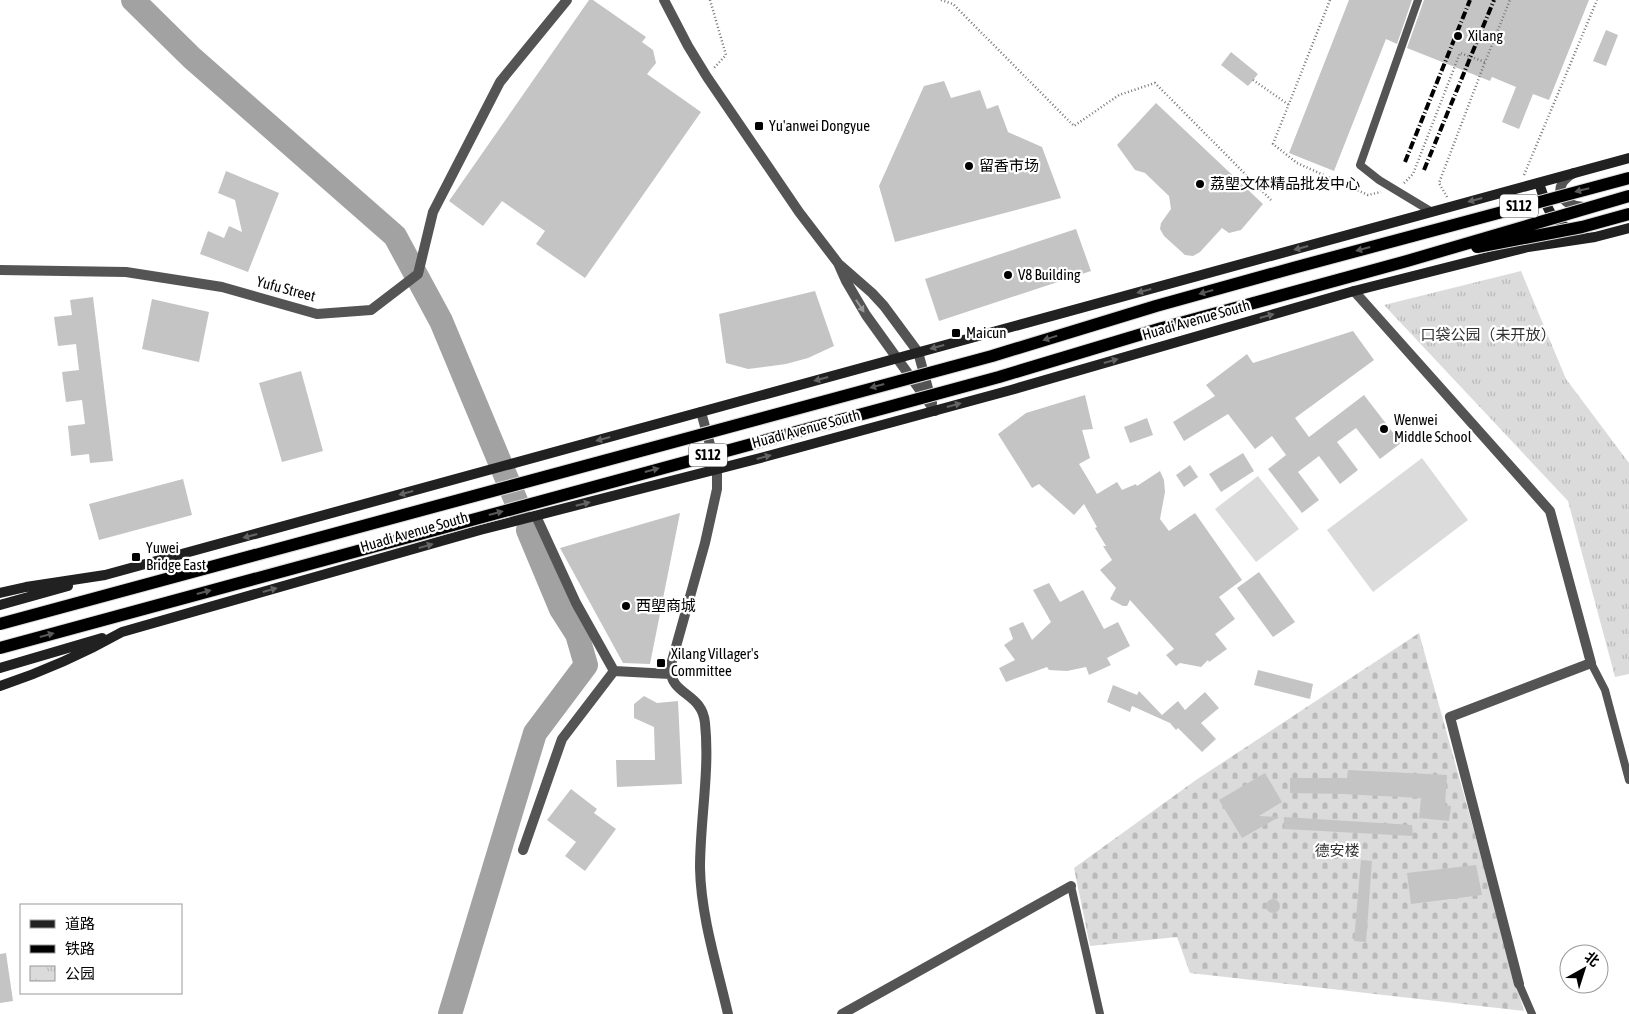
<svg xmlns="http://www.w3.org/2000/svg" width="1629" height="1014" viewBox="0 0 1629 1014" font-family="'Asap Condensed','Noto Sans SC',sans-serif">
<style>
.grass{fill:#dbdbdb}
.cemetery{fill:url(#cemetery-stones)}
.park{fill:url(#park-tufts)}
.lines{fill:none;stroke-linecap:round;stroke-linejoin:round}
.river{stroke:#a2a2a2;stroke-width:24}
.building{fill:#c4c4c4}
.path{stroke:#767676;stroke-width:2.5;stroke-dasharray:1 2.5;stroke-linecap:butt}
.lane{stroke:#545454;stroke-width:8}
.street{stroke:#545454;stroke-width:10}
.secondary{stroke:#212121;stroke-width:10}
.rail{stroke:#000;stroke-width:4;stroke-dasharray:8 2.5 1 2.5;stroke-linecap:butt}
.primary-bridge-casing{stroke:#dbdbdb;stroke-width:14;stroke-linecap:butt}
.primary-bridge{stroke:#000;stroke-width:12}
.oneway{fill:#595959}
.oneway2{fill:#646464}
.oneway3{fill:#989898}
.poi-dot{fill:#000;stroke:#fff;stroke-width:2}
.labels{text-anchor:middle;stroke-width:4.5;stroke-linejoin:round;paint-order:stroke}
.shield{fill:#fff;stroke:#4c4c4c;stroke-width:1}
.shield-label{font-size:14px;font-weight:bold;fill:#000}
.poi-label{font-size:15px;fill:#000;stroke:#fff;text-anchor:start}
.street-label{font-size:15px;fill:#000;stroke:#fff}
.park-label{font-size:15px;fill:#323232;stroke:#fff}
</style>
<defs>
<pattern id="cemetery-stones" width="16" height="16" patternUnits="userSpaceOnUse" patternTransform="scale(1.25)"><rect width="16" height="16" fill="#dbdbdb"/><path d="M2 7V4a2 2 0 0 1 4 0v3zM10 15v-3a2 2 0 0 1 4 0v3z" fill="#bababa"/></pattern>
<pattern id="park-tufts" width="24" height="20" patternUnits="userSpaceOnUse" patternTransform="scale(1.25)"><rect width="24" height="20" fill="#dbdbdb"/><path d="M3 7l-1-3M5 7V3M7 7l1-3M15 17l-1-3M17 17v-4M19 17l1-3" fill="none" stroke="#bababa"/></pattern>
</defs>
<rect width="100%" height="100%" fill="#fff"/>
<!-- grass -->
<path class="grass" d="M1422,458L1468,520L1373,592L1327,530Z
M1258,476L1299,529L1256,562L1215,509Z"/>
<!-- cemetery -->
<path class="cemetery" d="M1419,633L1524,1011L1190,973L1177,937L1090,946L1074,868L1196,780Z"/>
<!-- park -->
<path class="park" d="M1521,271L1566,379L1629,463V674L1615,677L1568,501L1384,305Z"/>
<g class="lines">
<!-- river -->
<path class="river" d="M133,0L192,58L395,236L441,321L519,508
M450,1014L535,733L586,665L577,634L561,609L528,530"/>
</g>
<!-- building -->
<path class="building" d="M589,0H593L646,37L642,42L653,50L656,63L647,74L701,112L585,278L536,244L545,231L502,201L483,226L449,201Z
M1349,0H1412L1397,44L1386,39L1334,171L1289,153Z
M1424,0H1589L1549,100L1533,94L1519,129L1502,122L1516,87L1492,77L1490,81L1407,48Z
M1606,30L1618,35L1606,66L1593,61Z
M1231,52L1258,74L1248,86L1221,65Z
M944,81L951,98L980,90L987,109L998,105L1008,132L1042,147L1061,198L895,242L879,186L924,86Z
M1156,103L1263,204L1241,230L1229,233L1222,228L1200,252L1193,256L1185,255L1164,236L1160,229L1161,223L1171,209L1169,196L1145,173L1135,170L1117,145Z
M226,171L279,193L248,272L200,254L208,231L224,238L229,226L242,232L235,200L218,193Z
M1076,229L1091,271L939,321L925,279Z
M815,291L834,346L808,358L786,364L748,369L726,363L719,314Z
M93,297L113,461L90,463L89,454L71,456L68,426L85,424L82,400L66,402L62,372L79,370L76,344L58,346L54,317L72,315L70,300Z
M152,299L209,312L199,362L142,349Z
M1353,331L1374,360L1295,418L1309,437L1364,395L1401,443L1380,459L1356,428L1337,442L1358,470L1340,484L1319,456L1298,472L1319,500L1302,513L1268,469L1286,455L1272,436L1255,449L1228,414L1184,441L1173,422L1215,396L1206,385L1247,354L1253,363Z
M301,371L323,451L282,462L259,383Z
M1085,395L1093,429L1082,430L1090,458L1079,464L1097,494L1117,482L1122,490L1136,484L1137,486L1160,471L1164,480L1165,492L1160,519L1169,531L1195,513L1242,580L1219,597L1235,619L1215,634L1227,649L1209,662L1208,660L1201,667L1180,663L1176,666L1166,655L1174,649L1130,600L1127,606H1123L1110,599L1116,588L1100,570L1112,560L1103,546H1106L1095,528L1097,527L1084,504L1074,515L1039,484L1032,488L998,434L1026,413Z
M1147,418L1153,435L1130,443L1124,427Z
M1243,453L1254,471L1221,492L1209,474Z
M1190,465L1198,477L1184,487L1176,475Z
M183,479L192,515L99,540L89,504Z
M680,513L650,664L623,663L560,548Z
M1259,572L1295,622L1273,637L1237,588Z
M1049,583L1060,602L1083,590L1104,629L1118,622L1130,646L1107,658L1111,665L1089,675L1086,667L1067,671L1049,670L1047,667L1006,682L999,668L1015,660L1004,645L1013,639L1009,628L1023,622L1032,640L1051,622L1033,590Z
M1258,670L1313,684L1310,699L1254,685Z
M1113,685L1137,695L1139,691L1162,715L1178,701L1185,710L1205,692L1219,708L1201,723L1216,739L1202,752L1178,728L1176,730L1170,723L1132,706L1130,712L1107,702Z
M644,696L657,703L678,701L682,784L617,787L616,760H655L654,727L634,718V704Z
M1348,770L1447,775L1445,805L1451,806L1449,821L1419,818L1421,798L1343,794L1290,793V778H1347Z
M1265,773L1282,802L1259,816L1279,817L1242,838L1219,800Z
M571,789L597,809L594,813L616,829L585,871L565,856L576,842L547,820Z
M1284,817L1412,825L1413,836L1284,829Z
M1361,860L1372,861L1366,942L1354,941Z
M1476,865L1482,895L1411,904L1407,873Z
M1266 906a7 7 0 1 1 14 0a7 7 0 1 1-14 0Z
M6,953L13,1001L0,1003V954Z"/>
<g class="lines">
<!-- path -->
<path class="path" d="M710,0L726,55L714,68
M941,0L953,4L1074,126L1119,95L1155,83L1271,200
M1330,0L1273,144L1297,163L1368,195L1381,192
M1253,80L1289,105
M1524,175L1597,0
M1404,183L1413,174L1460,53L1485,62L1510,0
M1447,197L1439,183L1485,62"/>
<!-- lane -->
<path class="lane" d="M1418,0L1360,165L1379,180L1432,212
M1591,663L1605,690L1629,780
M1071,886L1100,1014
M1519,984L1532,1014"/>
<!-- street -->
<path class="street" d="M664,0L688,46L707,77L799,212L838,263L846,281L866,315L935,411
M1574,173C1550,185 1560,208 1586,207
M840,265L872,293L884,306L918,352L932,403
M0,270L126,272L222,287L317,314L371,310L418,274L433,212L500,82L567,0
M1354,291L1550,511L1591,663L1450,717L1519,984
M701,412L717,470V489L705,543L670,668C671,696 702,692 705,723C710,771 700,820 700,868C701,917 717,966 728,1014
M536,516L576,603L614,671L670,674
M523,850L562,739L614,671
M842,1014L1071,886"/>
<!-- secondary -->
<path class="secondary" d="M1539,183C1547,207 1548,218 1572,231
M0,593L26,587L105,575L1629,158
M0,605L68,586
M0,668L102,638
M0,686C42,672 83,654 122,632L480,530L764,457L1011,390L1354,291L1528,247L1595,237L1629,228"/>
<!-- rail -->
<path class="rail" d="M1405,162L1470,0
M1424,170L1494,0"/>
<defs>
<path id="primary-bridge" d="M1477,247L1582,227L1629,214
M0,624L992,356L1156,306L1293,268L1629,178
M0,648L999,377L1162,328L1407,261L1629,196"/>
</defs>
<!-- primary-bridge casing -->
<use href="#primary-bridge" class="primary-bridge-casing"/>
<!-- primary-bridge -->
<use href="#primary-bridge" class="primary-bridge"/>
</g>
<!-- one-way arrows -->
<defs><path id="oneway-solid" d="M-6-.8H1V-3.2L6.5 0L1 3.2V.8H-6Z" transform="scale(1.25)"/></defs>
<g class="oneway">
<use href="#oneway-solid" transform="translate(1582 190) rotate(166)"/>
<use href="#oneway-solid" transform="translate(1363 249) rotate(165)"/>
<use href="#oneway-solid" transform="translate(1206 292) rotate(164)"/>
<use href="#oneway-solid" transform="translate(1050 338) rotate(163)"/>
<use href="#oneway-solid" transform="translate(877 386) rotate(165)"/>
<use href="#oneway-solid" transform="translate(652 470) rotate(-15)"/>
<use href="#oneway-solid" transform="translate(496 513) rotate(-15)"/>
<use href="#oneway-solid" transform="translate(204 592) rotate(-15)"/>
<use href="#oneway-solid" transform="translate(47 635) rotate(-15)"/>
</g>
<g class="oneway2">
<use href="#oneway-solid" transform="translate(1475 200) rotate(165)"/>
<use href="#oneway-solid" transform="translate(1301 248) rotate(165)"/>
<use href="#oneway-solid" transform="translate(1144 291) rotate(165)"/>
<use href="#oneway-solid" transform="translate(1267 316) rotate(-16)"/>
<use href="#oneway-solid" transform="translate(937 347) rotate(165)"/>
<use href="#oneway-solid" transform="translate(1111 361) rotate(-16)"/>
<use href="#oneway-solid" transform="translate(821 379) rotate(165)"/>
<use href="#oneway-solid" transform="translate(954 405) rotate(-15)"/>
<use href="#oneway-solid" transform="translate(603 439) rotate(165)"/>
<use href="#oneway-solid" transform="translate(764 457) rotate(-15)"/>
<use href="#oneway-solid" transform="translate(406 493) rotate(165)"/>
<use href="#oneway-solid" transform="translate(583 504) rotate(-14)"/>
<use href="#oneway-solid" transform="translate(250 536) rotate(165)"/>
<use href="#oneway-solid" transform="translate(426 546) rotate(-16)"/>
<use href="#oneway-solid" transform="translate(270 590) rotate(-16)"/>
</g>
<use class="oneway3" href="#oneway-solid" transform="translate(860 306) rotate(57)"/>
<!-- markers -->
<g class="poi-dot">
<circle cx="1458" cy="36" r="5"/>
<rect x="754" y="121" width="10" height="10" rx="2.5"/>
<circle cx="969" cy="166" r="5"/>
<circle cx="1200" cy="184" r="5"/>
<circle cx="1008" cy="275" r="5"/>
<rect x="951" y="328" width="10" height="10" rx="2.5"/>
<circle cx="1384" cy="429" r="5"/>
<rect x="131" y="552" width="10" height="10" rx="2.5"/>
<circle cx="626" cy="606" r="5"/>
<rect x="656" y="658" width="10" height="10" rx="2.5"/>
</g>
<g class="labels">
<!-- shield labels -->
<g class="shield">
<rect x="1500" y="194.5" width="38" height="23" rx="4"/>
<rect x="689" y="443.5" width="38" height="23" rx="4"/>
</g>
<g class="shield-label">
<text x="1519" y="211">S112</text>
<text x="708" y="460">S112</text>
</g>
<!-- poi labels -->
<g class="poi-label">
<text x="1468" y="41">Xilang</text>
<text x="769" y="131">Yu'anwei Dongyue</text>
<text x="979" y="171">留香市场</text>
<text x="1210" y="189">荔塱文体精品批发中心</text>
<text x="1018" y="280">V8 Building</text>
<text x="966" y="338">Maicun</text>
<text x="1394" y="425">Wenwei<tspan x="1394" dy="17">Middle School</tspan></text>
<text x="146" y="553">Yuwei<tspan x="146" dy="17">Bridge East</tspan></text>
<text x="636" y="611">西塱商城</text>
<text x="671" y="659">Xilang Villager's<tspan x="671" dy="17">Committee</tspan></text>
</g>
<!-- street labels -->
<g class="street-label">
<text transform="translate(286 289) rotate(15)" y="5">Yufu Street</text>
<text transform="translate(1196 320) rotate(-16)" y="5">Huadi Avenue South</text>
<text transform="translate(806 429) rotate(-15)" y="5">Huadi Avenue South</text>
<text transform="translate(414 532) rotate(-16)" y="5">Huadi Avenue South</text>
</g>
<!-- park labels -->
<g class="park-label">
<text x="1488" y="340">口袋公园（未开放）</text>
<text x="1337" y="856">德安楼</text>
</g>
</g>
<!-- legend -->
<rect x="20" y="904" width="162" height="90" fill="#ffffff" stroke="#999999"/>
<rect x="30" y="920" width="25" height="8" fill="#212121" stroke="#999999"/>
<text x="65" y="929" font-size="15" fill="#000000">道路</text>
<rect x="30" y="945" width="25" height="8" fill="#000000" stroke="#999999"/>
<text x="65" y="954" font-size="15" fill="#000000">铁路</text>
<rect x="30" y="966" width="25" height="15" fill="url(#park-tufts)" stroke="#999999"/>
<text x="65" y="979" font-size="15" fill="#000000">公园</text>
<!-- north arrow -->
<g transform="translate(1584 969) rotate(39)"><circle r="24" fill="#ffffff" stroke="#999999"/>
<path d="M0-4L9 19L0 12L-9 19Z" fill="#000000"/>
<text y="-8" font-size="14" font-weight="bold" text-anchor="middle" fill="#000000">北</text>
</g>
</svg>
